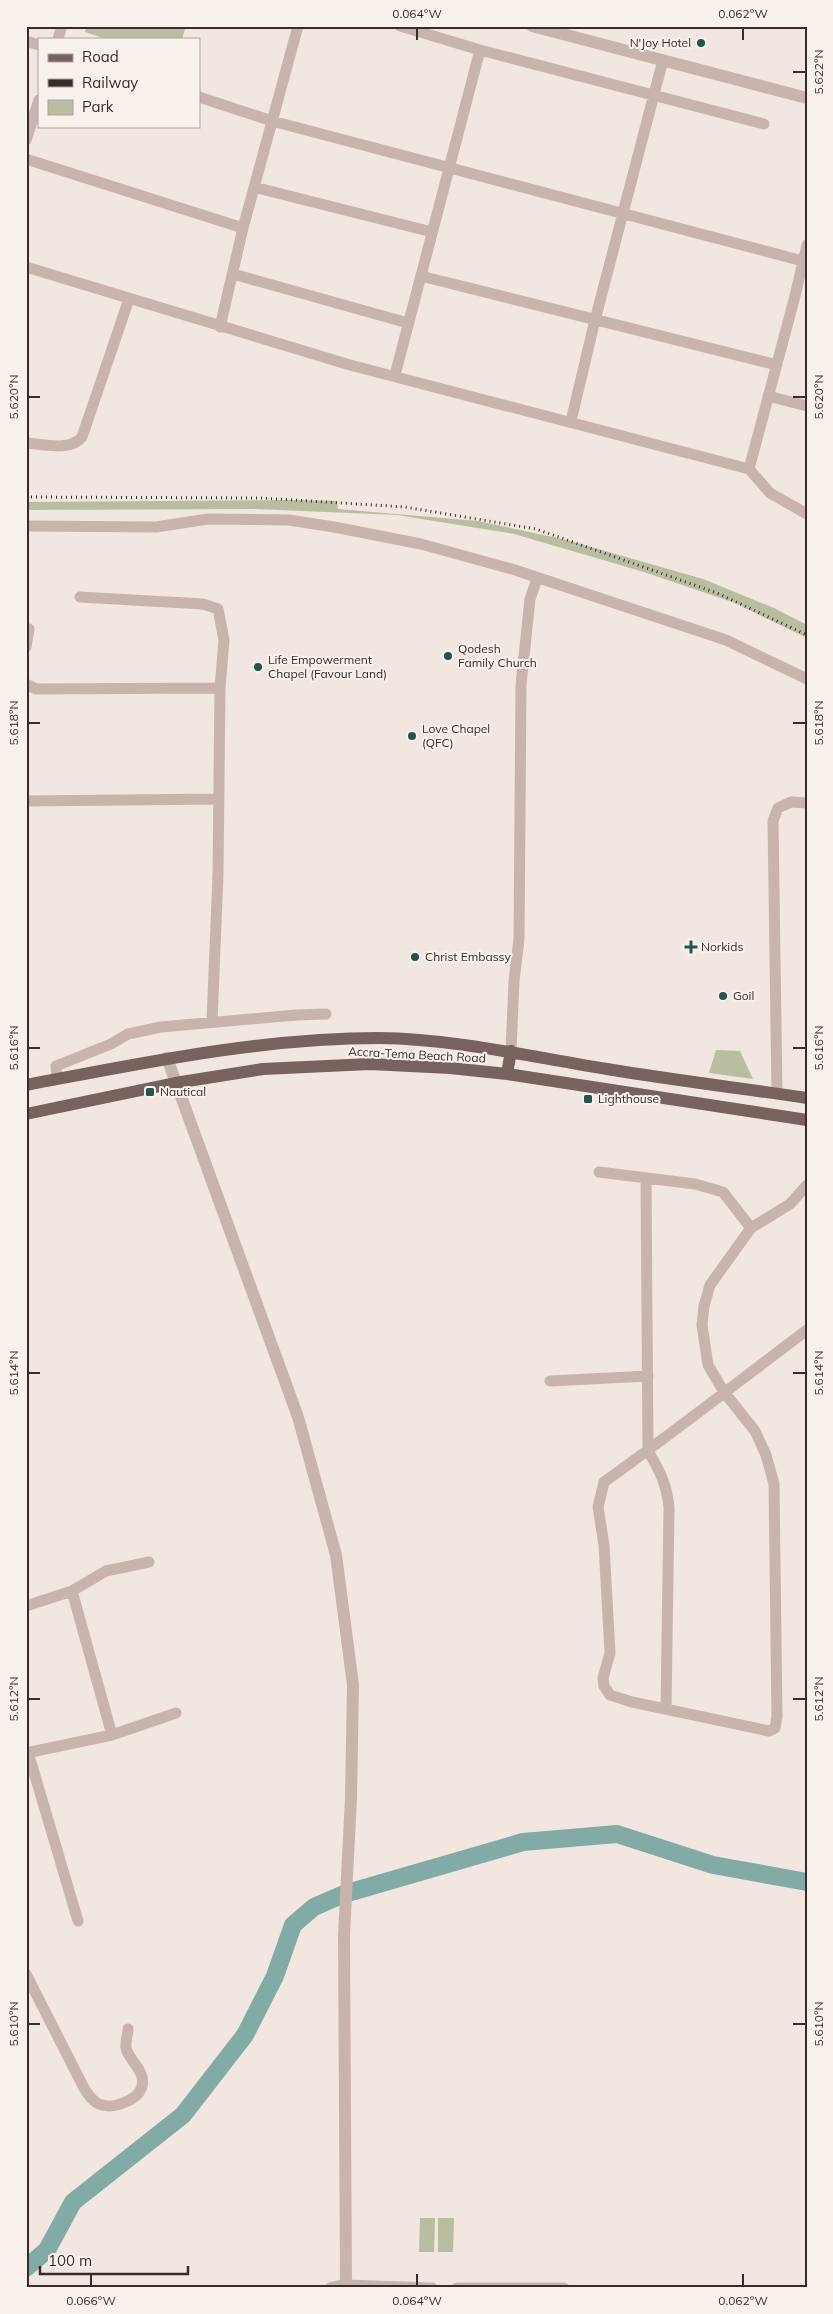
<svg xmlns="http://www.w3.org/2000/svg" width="833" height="2314" viewBox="0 0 833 2314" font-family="Mulish,sans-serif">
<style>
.green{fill:#babea1}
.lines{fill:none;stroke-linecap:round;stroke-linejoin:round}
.river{stroke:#82aba5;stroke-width:18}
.minor{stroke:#c8b4ad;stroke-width:11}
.tertiary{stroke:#c8b4ad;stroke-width:12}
.primary{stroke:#77625e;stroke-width:12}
.rail{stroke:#372c2b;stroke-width:3;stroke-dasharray:1 4;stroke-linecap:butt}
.ticks{fill:none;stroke:#372c2b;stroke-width:2}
.poi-dot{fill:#24544f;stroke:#f9f1ec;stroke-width:2}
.labels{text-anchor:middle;stroke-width:4;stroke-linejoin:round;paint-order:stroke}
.poi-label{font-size:12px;fill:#372c2b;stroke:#f9f1ec;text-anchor:start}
.street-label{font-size:12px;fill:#372c2b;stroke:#f9f1ec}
.neatline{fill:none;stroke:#372c2b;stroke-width:2}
.ticks-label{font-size:12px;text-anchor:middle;fill:#372c2b}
</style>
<rect width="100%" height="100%" fill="#f1e6e0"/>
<!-- green -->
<path class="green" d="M87,26H186L182,39H106L85,32Z
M291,500L337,501L338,509L478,521L567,540L703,579L774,608L807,625V638L735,603L644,572L514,534L397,515L255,509L26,510V502Z
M716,1050L740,1051L753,1079L709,1073Z
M420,2218H435L434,2252H419Z
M438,2218H454L453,2252H438Z"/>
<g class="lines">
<!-- river -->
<path class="river" d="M26,2268L47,2250L73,2202L183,2115L245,2035L275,1976L293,1925L314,1907L344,1894L523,1842L617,1834L713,1865L807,1882"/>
<!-- minor -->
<path class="minor" d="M400,26L480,50L764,124
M58,39L62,26
M26,41L39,45
M199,97L272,121L803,261
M26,140L39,100
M26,159L243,228
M254,187L432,232
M26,267L350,365L749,469
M233,274L408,323
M421,276L777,365
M220,327L243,228L298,26
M395,375L480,50
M768,396L807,406
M571,421L595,320L663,60
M26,443C43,444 70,452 82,437L129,299
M749,469L795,296L807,245
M749,469L770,493L807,514
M26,526L156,527L208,519L289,520L334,527L421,544L515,570L726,640L807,679
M80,597L203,604L218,609L224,640L220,688L218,875L212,1022
M26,647L29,629
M26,684L36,689L220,688
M26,801L219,799
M511,1051L514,981L519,939L521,685L530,599L537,579
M57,1079L56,1066L111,1044L128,1034L161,1027L296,1015L326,1014
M777,1094L773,821L778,808L791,802L807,803
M599,1172L695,1184L723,1192L751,1228
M646,1179L648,1451C660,1471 667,1485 669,1508L666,1708
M807,1185L790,1204L751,1228L710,1285L704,1306L702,1325L708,1365L724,1392L755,1431L766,1455L774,1484L777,1716L775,1728L769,1731L632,1702L610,1695L604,1686L603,1678L610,1653L604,1545L598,1507L604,1482C673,1433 739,1381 807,1330
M550,1381L648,1376
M72,1591L112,1735
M26,1606L72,1591L106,1571L149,1562
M28,1752L78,1921
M26,1753L112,1735L176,1713
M26,1974L84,2088C88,2094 92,2101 99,2104C112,2110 139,2100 142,2086C146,2071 129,2061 126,2048C125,2042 128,2034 128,2029
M346,2285L432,2288
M457,2288H564"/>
<!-- tertiary -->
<path class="tertiary" d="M532,26L807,98
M167,1058L298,1417L336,1555L353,1685L351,1798L344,1935L346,2285L331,2288"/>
<!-- primary -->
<path class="primary" d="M507,1074L511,1051
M26,1085C143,1063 260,1038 379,1038C457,1039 531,1057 607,1069C673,1080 740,1088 807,1098
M26,1114L175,1083L263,1069L370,1064L450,1068L507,1074L807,1120"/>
<!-- rail -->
<path class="rail" d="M26,497L261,498L405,507L536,529L717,593L807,635"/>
</g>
<!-- ticks -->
<path class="ticks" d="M417,28V40M743,28V40M793,72H806M28,397H40M793,397H806M28,723H40M793,723H806M28,1048H40M793,1048H806M28,1373H40M793,1373H806M28,1699H40M793,1699H806M28,2024H40M793,2024H806M91,2274V2286M417,2274V2286M743,2274V2286"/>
<!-- markers -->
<g class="poi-dot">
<circle cx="701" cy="43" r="5"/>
<circle cx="448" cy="656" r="5"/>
<circle cx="258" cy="667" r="5"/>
<circle cx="412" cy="736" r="5"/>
<path d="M688.5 939.5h5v5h5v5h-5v5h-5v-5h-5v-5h5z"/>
<circle cx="415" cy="957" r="5"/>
<circle cx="723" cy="996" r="5"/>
<rect x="145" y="1087" width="10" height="10" rx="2.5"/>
<rect x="583" y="1094" width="10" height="10" rx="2.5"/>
</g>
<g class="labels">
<!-- poi labels -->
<g class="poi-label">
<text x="691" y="47" text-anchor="end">N'Joy Hotel</text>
<text x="458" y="653">Qodesh<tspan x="458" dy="14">Family Church</tspan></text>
<text x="268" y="664">Life Empowerment<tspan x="268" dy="14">Chapel (Favour Land)</tspan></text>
<text x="422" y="733">Love Chapel<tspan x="422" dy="14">(QFC)</tspan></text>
<text x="701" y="951">Norkids</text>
<text x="425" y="961">Christ Embassy</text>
<text x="733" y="1000">Goil</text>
<text x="160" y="1096">Nautical</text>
<text x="598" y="1103">Lighthouse</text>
</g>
<!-- street labels -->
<g class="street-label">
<text transform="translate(417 1055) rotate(3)" y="4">Accra-Tema Beach Road</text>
</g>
</g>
<!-- border -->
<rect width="833" height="2314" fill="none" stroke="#f9f1ec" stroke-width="55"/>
<!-- legend -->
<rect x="38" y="38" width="162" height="90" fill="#f9f1ec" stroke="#aba29f"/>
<rect x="48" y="54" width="25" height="8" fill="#77625e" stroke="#aba29f"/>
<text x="82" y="62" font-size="15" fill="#372c2b">Road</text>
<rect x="48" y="79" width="25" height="8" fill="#372c2b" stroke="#aba29f"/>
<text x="82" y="88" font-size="15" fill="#372c2b">Railway</text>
<rect x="48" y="100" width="25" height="15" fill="#babea1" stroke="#aba29f"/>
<text x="82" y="112" font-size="15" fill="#372c2b">Park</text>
<!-- scale -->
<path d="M40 2266v8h148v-8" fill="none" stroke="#372c2b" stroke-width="2.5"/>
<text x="48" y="2266" font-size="15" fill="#372c2b" stroke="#f9f1ec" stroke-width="4" paint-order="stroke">100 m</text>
<rect x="28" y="28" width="778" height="2258" class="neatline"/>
<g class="ticks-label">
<text x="417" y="18">0.064°W</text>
<text x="743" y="18">0.062°W</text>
<text transform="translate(819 72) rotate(-90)" y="4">5.622°N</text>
<text transform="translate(14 397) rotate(-90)" y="4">5.620°N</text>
<text transform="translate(819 397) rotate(-90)" y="4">5.620°N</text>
<text transform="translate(14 723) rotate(-90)" y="4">5.618°N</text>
<text transform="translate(819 723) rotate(-90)" y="4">5.618°N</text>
<text transform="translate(14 1048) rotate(-90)" y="4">5.616°N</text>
<text transform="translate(819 1048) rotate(-90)" y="4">5.616°N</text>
<text transform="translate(14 1373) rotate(-90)" y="4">5.614°N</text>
<text transform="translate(819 1373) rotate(-90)" y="4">5.614°N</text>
<text transform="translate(14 1699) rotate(-90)" y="4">5.612°N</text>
<text transform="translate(819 1699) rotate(-90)" y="4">5.612°N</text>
<text transform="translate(14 2024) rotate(-90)" y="4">5.610°N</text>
<text transform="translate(819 2024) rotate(-90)" y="4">5.610°N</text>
<text x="91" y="2305">0.066°W</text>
<text x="417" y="2305">0.064°W</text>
<text x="743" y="2305">0.062°W</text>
</g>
</svg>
